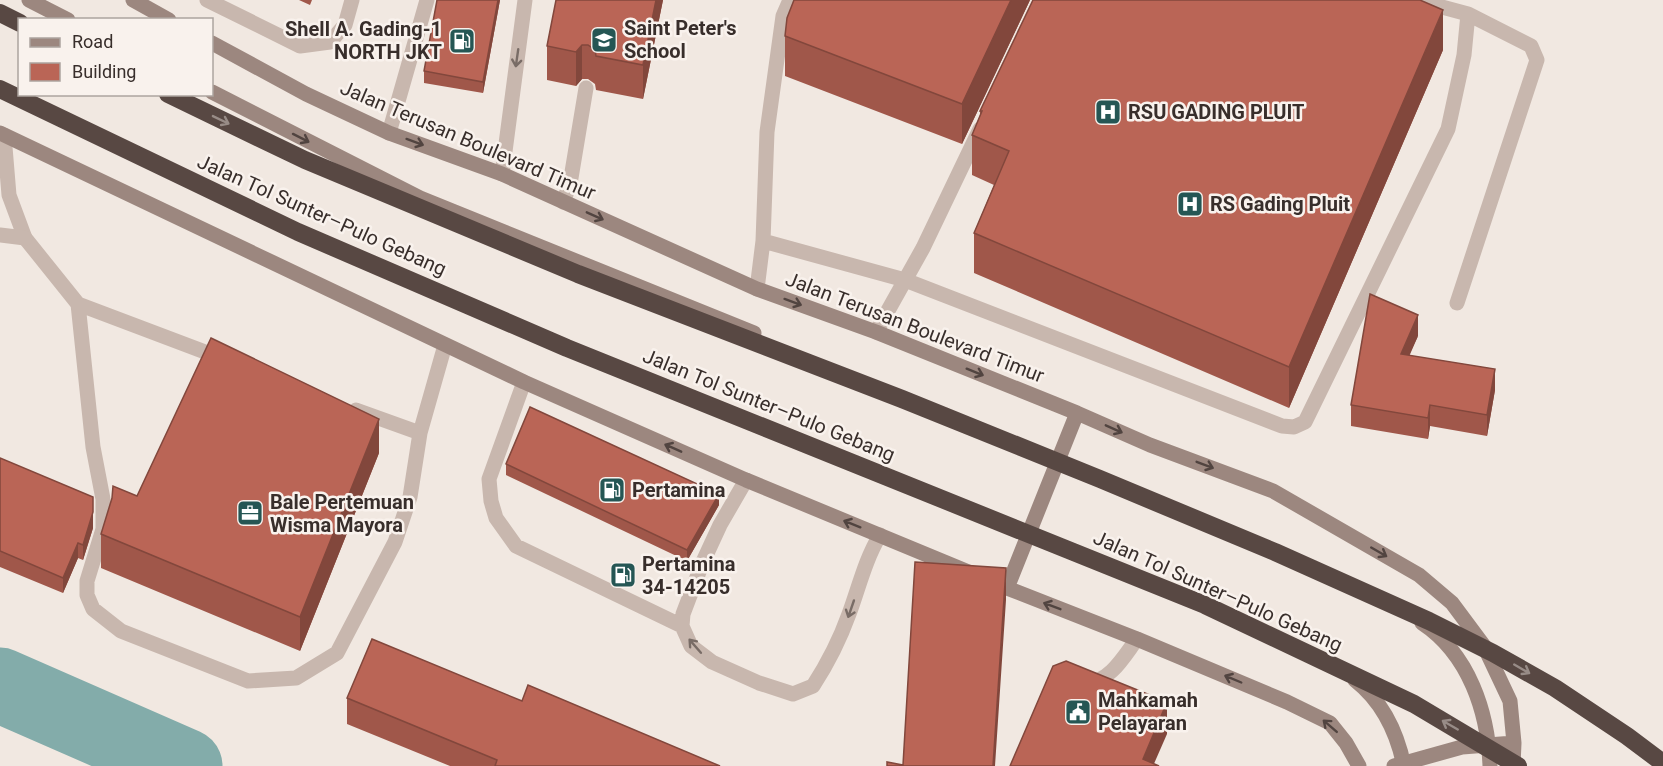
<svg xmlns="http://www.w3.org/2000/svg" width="1663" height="766" viewBox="0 0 1663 766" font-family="Roboto,sans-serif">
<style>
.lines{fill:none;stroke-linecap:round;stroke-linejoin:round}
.river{stroke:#83acaa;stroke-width:75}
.lane{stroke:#c8b7ae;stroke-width:15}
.street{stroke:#c8b7ae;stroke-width:15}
.secondary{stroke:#9c877f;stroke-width:15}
.highway{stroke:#584843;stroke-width:18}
.secondary-bridge{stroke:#9c877f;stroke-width:15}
.highway-bridge{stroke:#584843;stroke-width:18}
.wall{fill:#a0574a}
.shaded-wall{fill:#82473c}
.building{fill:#ba6556;stroke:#82473c;stroke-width:1.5}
.oneway{stroke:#796c66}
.oneway2{stroke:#988c87}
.oneway3{stroke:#514440}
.labels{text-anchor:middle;stroke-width:5;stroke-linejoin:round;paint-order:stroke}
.poi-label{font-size:20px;font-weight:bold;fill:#382e2b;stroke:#f9f2ed;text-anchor:start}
.street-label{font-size:20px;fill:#382e2b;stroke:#f9f2ed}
</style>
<rect width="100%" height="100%" fill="#f1e8e1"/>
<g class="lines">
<!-- river -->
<path class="river" d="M0,685L185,766"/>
<!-- lane -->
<path class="lane" d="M207,0L300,46L330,42L345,25L352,0
M389,133L427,0
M4,135L9,195L25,238L78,304L221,358
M502,174L525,0
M563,202L570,184L586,88
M763,241L905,280L1282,426L1294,427L1305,422L1448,129L1464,55L1468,14L1416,0
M757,289L763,241L767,132L783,16L790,0
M1457,303L1537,60L1531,46L1468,14
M78,304L93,447L103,499V529L87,581V595L93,609L121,631L248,681L296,678L337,653L395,542L410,497L420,433L356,410
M876,332L923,248L980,129
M524,382L489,479L491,501L496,518L516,546L682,626
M420,433L445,345
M746,480L720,525L702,564L683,614L682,626L691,646L712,662L759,683L793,694L813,686C828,663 840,639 849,614C859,587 865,560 880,535
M1087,683C1111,681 1124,656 1137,639"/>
<!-- street -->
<path class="street" d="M0,235L25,238"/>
<!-- secondary -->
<path class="secondary" d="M29,0L68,20
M133,0L169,20
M212,43L306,94L389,133L502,174L757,289L876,332L1077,413L1150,445L1273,491L1419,575L1452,603L1484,646L1510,701L1514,743L1513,766
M0,133L524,382L746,480L1007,588L1137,639L1287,702L1330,723L1346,743L1359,766
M1007,588L1077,413
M1394,766L1462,747L1514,743"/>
<!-- highway -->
<path class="highway" d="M0,13L20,23"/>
<!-- secondary-bridge -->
<path class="secondary-bridge" d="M212,92L420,198L754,333
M1422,623C1469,654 1488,712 1490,766
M1355,680C1383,702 1397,732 1404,766"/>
<!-- highway-bridge -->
<path class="highway-bridge" d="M0,89L298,232L567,348L1205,605L1414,704L1518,766
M168,94L305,160L578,274L902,399L1100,479L1275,552L1429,621L1493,653L1555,688L1627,736L1663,763"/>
</g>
<!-- wall -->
<path class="wall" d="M299,0H312L310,5Z
M437,0H500L483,93L424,83V71Z
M556,0H663L643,99L596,90L595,84L588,79H582L576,86L547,80V46Z
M1030,0L962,144L785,76V36Z
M1443,50L1289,408L974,273V233L994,185L972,175V135L980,115V111Z
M1418,336L1409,355L1495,390L1487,436L1430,426L1428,439L1351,426V405Z
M379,453L300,651L101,568V534L137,496Z
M0,458L93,528L83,560L78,558L63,593L0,567Z
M506,464L719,505L687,561L506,475Z
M347,698L522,701L720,766H450L347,724Z"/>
<!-- shaded-wall -->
<path class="shaded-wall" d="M498,0H500L483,93V82Z
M656,0H663L643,99V65Z
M1011,0H1030L962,144V104Z
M1443,10V50L1289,408V367Z
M582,45V79L576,86V52Z
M1418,315V336L1401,375V354Z
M1495,369V390L1487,436V415Z
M1430,405V426L1428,439V418Z
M379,419V453L300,651V617Z
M719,494V505L687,561V550Z
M93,512V528L83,560V545Z
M78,543V558L63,593V578Z
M1006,568V600L995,766H993Z
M1167,702V734L1153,766L1143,759Z"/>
<!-- building -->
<path class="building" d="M437,0H498L483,82L424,71Z
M556,0H656L643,65L596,56L595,50L588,45H582L576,52L547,46Z
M794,0H1011L962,104L785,36L787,18Z
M1033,0H1420L1443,10L1289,367L974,233L1009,151L972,135L982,111H980Z
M1370,294L1418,315L1401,354L1495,369L1487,415L1430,405L1428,418L1351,405Z
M211,338L379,419L300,617L101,534L112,498L113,486L137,496Z
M530,407L719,494L687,550L506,464Z
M0,458L93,497V512L83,545L78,543L63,578L0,551Z
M915,562L1006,568L993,766H887V762L903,765Z
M372,639L522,701L528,685L720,766H495L497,760L347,698Z
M1066,661L1167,702L1143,759L1159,766H1010L1053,666Z"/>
<!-- one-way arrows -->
<defs><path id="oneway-shaft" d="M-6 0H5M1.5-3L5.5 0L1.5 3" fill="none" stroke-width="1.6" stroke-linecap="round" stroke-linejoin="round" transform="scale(1.5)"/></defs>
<g class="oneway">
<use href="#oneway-shaft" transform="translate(517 58) rotate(98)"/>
<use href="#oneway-shaft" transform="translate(851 609) rotate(109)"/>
<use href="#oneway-shaft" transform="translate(695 646) rotate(-131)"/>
</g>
<g class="oneway2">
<use href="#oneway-shaft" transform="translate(221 120) rotate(26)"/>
<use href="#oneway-shaft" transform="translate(1522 669) rotate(30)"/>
<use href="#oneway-shaft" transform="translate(1450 725) rotate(-150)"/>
</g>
<g class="oneway3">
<use href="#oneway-shaft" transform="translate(301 138) rotate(27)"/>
<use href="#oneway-shaft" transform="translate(415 142) rotate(20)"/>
<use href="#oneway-shaft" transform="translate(595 216) rotate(24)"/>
<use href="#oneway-shaft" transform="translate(793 302) rotate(20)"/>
<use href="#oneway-shaft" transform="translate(975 372) rotate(22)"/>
<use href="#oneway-shaft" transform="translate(1114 429) rotate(24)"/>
<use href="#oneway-shaft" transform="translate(673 448) rotate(-156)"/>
<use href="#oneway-shaft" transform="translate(1205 465) rotate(21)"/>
<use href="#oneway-shaft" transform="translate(852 524) rotate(-158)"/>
<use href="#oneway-shaft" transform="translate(1379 552) rotate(30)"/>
<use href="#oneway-shaft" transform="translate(1052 606) rotate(-159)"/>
<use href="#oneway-shaft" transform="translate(1233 679) rotate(-157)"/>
<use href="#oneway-shaft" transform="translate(1330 726) rotate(-139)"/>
</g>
<!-- icons -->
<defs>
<symbol id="school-square" viewBox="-11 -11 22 22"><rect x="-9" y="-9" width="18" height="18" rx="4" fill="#255654" stroke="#f9f2ed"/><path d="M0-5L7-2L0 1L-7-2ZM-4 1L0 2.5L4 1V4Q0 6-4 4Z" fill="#fff"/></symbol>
<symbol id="fuel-square" viewBox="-11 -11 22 22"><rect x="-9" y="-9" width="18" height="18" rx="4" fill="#255654" stroke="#f9f2ed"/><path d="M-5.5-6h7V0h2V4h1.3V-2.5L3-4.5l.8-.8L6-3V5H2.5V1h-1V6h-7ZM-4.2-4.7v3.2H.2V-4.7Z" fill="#fff"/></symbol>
<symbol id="hospital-square" viewBox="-11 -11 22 22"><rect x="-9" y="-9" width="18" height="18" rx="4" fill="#255654" stroke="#f9f2ed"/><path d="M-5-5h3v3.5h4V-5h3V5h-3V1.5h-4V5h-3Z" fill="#fff"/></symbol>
<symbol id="office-square" viewBox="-11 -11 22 22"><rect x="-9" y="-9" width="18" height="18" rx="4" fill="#255654" stroke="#f9f2ed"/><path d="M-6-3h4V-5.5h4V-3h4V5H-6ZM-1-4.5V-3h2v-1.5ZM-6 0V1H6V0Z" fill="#fff"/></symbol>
<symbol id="civic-square" viewBox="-11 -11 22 22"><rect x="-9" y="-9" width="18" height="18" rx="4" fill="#255654" stroke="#f9f2ed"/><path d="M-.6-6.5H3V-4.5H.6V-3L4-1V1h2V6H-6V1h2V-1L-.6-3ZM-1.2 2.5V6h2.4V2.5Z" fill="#fff"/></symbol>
</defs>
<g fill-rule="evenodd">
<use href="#school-square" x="589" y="25" width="30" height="30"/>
<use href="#fuel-square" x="447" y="26" width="30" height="30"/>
<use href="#hospital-square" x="1093" y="97" width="30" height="30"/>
<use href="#hospital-square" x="1175" y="189" width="30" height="30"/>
<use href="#fuel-square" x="597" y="475" width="30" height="30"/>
<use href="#office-square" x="235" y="498" width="30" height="30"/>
<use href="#fuel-square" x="608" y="560" width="30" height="30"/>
<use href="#civic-square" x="1063" y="697" width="30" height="30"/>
</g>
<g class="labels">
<!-- poi labels -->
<g class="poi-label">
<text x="624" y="35">Saint Peter's<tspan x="624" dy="23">School</tspan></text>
<text x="442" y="36" text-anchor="end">Shell A. Gading-1<tspan x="442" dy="23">NORTH JKT</tspan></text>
<text x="1128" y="119">RSU GADING PLUIT</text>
<text x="1210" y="211">RS Gading Pluit</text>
<text x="632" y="497">Pertamina</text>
<text x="270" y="509">Bale Pertemuan<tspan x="270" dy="23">Wisma Mayora</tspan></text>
<text x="642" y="571">Pertamina<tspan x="642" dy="23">34-14205</tspan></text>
<text x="1098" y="707">Mahkamah<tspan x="1098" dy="23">Pelayaran</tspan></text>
</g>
<!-- street labels -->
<g class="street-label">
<text transform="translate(468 140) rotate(23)" y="7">Jalan Terusan Boulevard Timur</text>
<text transform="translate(322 215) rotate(24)" y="7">Jalan Tol Sunter–Pulo Gebang</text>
<text transform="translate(915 327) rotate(21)" y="7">Jalan Terusan Boulevard Timur</text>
<text transform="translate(769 405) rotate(22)" y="7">Jalan Tol Sunter–Pulo Gebang</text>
<text transform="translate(1218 591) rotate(24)" y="7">Jalan Tol Sunter–Pulo Gebang</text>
</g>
</g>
<!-- legend -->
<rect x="18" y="18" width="195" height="78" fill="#f9f2ed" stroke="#aca49f" stroke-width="1.5"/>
<rect x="30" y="38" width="30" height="9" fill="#9c877f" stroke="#aca49f" stroke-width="1.5"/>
<text x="72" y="48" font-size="18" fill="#382e2b">Road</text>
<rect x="30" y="63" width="30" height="18" fill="#ba6556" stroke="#aca49f" stroke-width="1.5"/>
<text x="72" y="78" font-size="18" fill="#382e2b">Building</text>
</svg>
